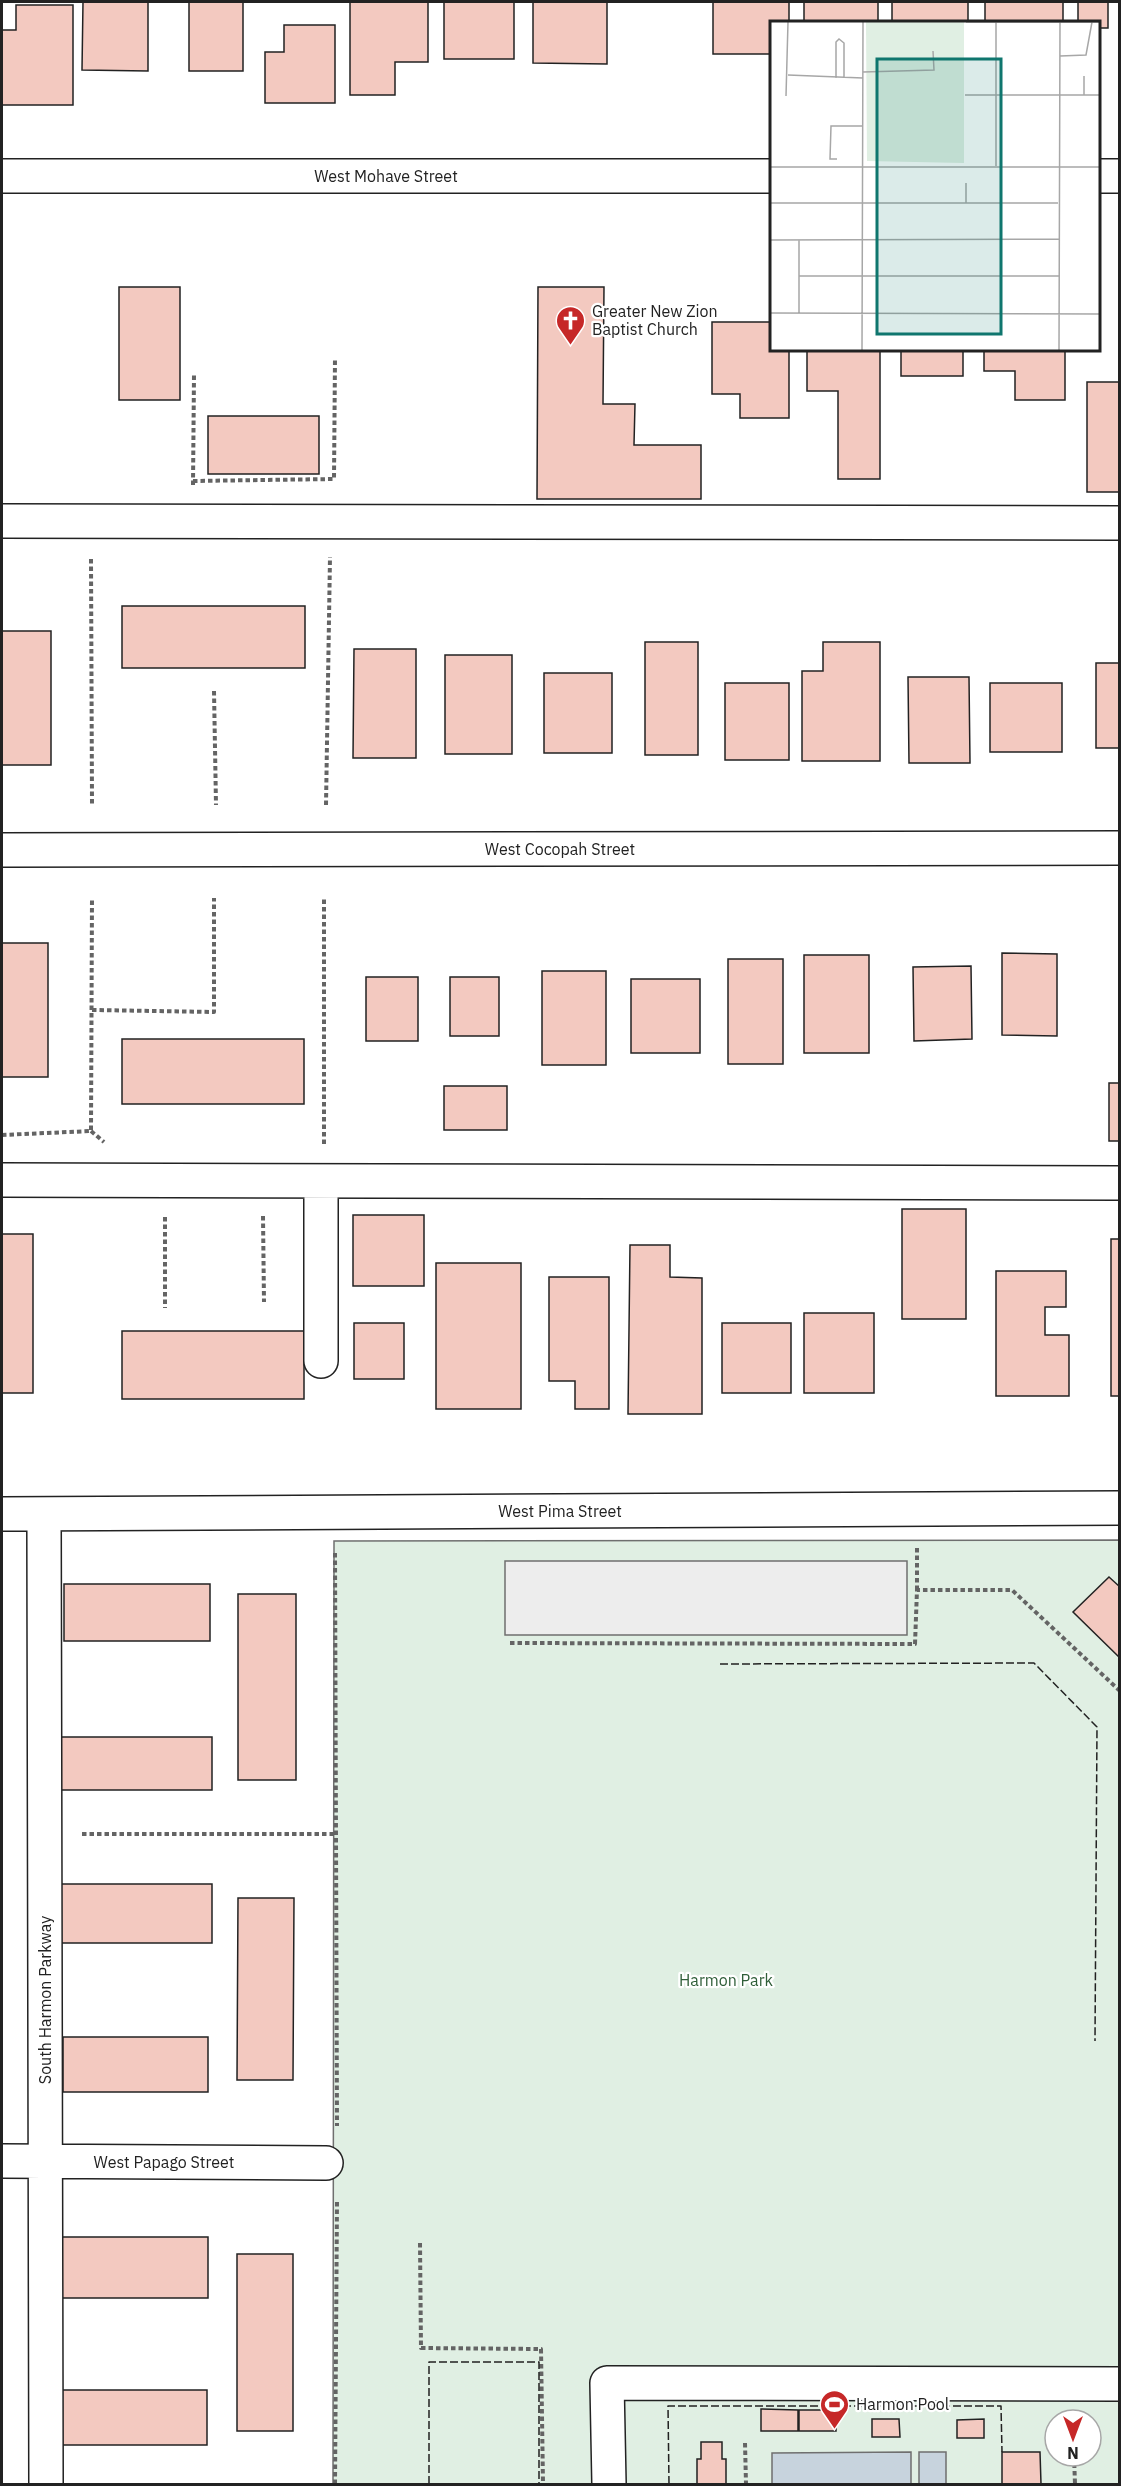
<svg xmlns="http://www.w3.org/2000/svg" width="1121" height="2486" viewBox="0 0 1121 2486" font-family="'IBM Plex Sans',sans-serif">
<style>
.green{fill:#e0efe3;stroke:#6f6f6f;stroke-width:1.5;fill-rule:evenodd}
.parking{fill:#ededed;stroke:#6f6f6f;stroke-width:1.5}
.water{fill:#c7d3dd;stroke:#6f6f6f;stroke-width:1.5}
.building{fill:#f3c9c0;stroke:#222;stroke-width:1.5}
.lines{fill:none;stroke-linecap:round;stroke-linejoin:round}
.minor-casing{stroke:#222;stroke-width:36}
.path{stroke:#646464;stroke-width:4;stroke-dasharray:4.5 3;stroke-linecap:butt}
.minor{stroke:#fff;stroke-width:33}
.fence{stroke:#222;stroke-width:1.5;stroke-dasharray:8 3;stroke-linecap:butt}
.labels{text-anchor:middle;stroke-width:4.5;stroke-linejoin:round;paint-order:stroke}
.street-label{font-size:16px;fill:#222;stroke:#fff}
.poi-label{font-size:16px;fill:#222;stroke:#fff;text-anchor:start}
.park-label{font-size:16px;fill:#2f5e38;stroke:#fff}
.inset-road{fill:none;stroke:#a7a7a7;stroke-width:1.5}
.view{fill:#0f766e;fill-opacity:0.15;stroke:#0f766e;stroke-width:3}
.inset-edge{fill:none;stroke:#222;stroke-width:3}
</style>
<rect width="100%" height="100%" fill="#fff"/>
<!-- green -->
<path class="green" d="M1119,1540V2484H333L334,1541ZM1055,2420H1091V2456H1055Z"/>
<!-- parking -->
<path class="parking" d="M505,1561H907V1635H505Z"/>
<!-- water -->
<path class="water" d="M911,2452V2484H772V2453Z
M919,2452H946V2484H919Z"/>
<!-- building -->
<path class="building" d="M83,2H148V71L82,70Z
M189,2H243V71H189Z
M350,2H428V62H395V95H350Z
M444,2H514V59H444Z
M533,2H607V64L533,63Z
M713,2H789V22H772V54H713Z
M804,2H878V22H804Z
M892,2H968V22H892Z
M985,2H1063V22H985Z
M1078,2H1108V28H1098V22H1078Z
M16,5H73V105H2V30H16Z
M284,25H335V103H265V52H284Z
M119,287H180V400H119Z
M538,287H604L603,404H635L634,445H701V499H537Z
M712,322H772V350H789V418H740V394H712Z
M807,350H880V479H838V391H807Z
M901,350H963V376H901Z
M984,350H1065V400H1015V371H984Z
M1087,382H1120V492H1087Z
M208,416H319V474H208Z
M122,606H305V668H122Z
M2,631H51V765H2Z
M645,642H698V755H645Z
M823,642H880V761H802V671H823Z
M354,649H416V758H353Z
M445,655H512V754H445Z
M1096,663H1120V748H1096Z
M544,673H612V753H544Z
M908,677H969L970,763H909Z
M725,683H789V760H725Z
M990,683H1062V752H990Z
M2,943H48V1077H2Z
M1002,953L1057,954V1036L1002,1035Z
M804,955H869V1053H804Z
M728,959H783V1064H728Z
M971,966L972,1039L914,1041L913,967Z
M542,971H606V1065H542Z
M366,977H418V1041H366Z
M450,977H499V1036H450Z
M631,979H700V1053H631Z
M122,1039H304V1104H122Z
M1109,1083H1120V1141H1109Z
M444,1086H507V1130H444Z
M902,1209H966V1319H902Z
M353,1215H424V1286H353Z
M2,1234H33V1393H2Z
M1111,1239H1120V1396H1111Z
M630,1245H670V1277L702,1278V1414H628Z
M436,1263H521V1409H436Z
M996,1271H1066V1307H1045V1335H1069V1396H996Z
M549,1277H609V1409H575V1381H549Z
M804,1313H874V1393H804Z
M354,1323H404V1379H354Z
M722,1323H791V1393H722Z
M122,1331H304V1399H122Z
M1109,1577L1120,1587V1658L1073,1612Z
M64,1584H210V1641H64Z
M238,1594H296V1780H238Z
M61,1737H212V1790H61Z
M61,1884H212V1943H61Z
M238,1898H294L293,2080H237Z
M63,2037H208V2092H63Z
M61,2237H208V2298H61Z
M237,2254H293V2431H237Z
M61,2390H207V2445H61Z
M761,2409L798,2410V2431H761Z
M799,2410H836V2431H799Z
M872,2419H899L900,2437H872Z
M984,2419V2438H957V2420Z
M701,2442H722V2459H726V2484H697V2459H701Z
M1002,2452H1040L1041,2484H1002Z"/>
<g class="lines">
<defs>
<path id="minor" d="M2,176H772
M1098,176H1120
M2,521L1120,523
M2,850L1120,848
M2,1180L1120,1183
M321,1181V1361
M2,1514L1120,1508
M44,1515L46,2484
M2,2161L326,2163
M609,2484L607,2383L1120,2384"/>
</defs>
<!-- minor casing -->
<use href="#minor" class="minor-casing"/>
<!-- path -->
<path class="path" d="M193,481L334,479L335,358
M193,485L194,375
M91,559L92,804
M214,691L216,805
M326,805L330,557
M92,1010L214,1012V898
M91,1131L104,1142
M2,1135L91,1131L92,898
M324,1144V898
M263,1216L264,1302
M165,1217V1308
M335,1553L337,2126
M917,1590V1546
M510,1643L915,1644L917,1590H1012L1120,1691
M82,1834H336
M1120,1843V1909
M420,2243L421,2348L541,2349L543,2484
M745,2443L746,2484
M1074,2456L1075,2484
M335,2484L337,2200"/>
<!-- minor -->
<use href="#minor" class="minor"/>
<!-- fence -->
<path class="fence" d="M720,1664L1034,1663L1097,1727L1095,2041
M429,2484V2362H539V2484
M669,2484L668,2406H1001L1002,2452"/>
</g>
<!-- icons -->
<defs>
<symbol id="church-pin" viewBox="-11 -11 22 30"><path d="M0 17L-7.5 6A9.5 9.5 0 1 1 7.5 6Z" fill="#c62828" stroke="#fff"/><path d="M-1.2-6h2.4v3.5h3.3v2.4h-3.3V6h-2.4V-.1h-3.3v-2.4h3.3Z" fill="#fff"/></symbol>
<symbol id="stadium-pin" viewBox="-11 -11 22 30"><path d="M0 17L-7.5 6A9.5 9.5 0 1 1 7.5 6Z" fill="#c62828" stroke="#fff"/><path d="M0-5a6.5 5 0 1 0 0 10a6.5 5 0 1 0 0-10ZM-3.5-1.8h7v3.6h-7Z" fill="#fff"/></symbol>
</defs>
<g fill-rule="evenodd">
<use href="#church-pin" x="554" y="304" width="33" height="45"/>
<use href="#stadium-pin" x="818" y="2388" width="33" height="45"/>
</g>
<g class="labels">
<!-- street labels -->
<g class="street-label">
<text x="386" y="182">West Mohave Street</text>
<text x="560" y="855">West Cocopah Street</text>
<text x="560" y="1517">West Pima Street</text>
<text transform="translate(45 2000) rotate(-90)" y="6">South Harmon Parkway</text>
<text x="164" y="2168">West Papago Street</text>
</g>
<!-- poi labels -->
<g class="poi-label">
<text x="592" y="317">Greater New Zion<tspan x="592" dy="18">Baptist Church</tspan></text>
<text x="856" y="2410">Harmon Pool</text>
</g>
<!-- park labels -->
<g class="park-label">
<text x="726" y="1986">Harmon Park</text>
</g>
</g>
<!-- overview -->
<g transform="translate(770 21)">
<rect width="330" height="330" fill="#fff"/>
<path d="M96,1H194V142L97,140Z" fill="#e0efe3"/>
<path class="inset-road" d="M196,1H330M226,1V145M290,35L316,34L322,1M93,51L164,49L163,30M18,54L93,57M314,55V74M66,57V21L69,18L74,22V57M195,74H330M16,75L18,1M67,138H60L61,105H93M0,146H330M196,162V182M0,182H288M0,219L289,218M29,219V293M29,255H289M0,292L330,293M92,329L93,1M289,329L290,1"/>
<path class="view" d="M107,38H231V313H107Z"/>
<rect width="330" height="330" class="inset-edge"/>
</g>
<!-- border -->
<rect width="1121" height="2486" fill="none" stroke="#222222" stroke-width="6"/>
<!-- north arrow -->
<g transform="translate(1073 2438) rotate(180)"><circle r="28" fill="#ffffff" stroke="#a7a7a7" stroke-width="1.5"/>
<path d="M0-4.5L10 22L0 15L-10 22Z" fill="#c62828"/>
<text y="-9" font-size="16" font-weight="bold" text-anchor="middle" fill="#222222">N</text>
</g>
</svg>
